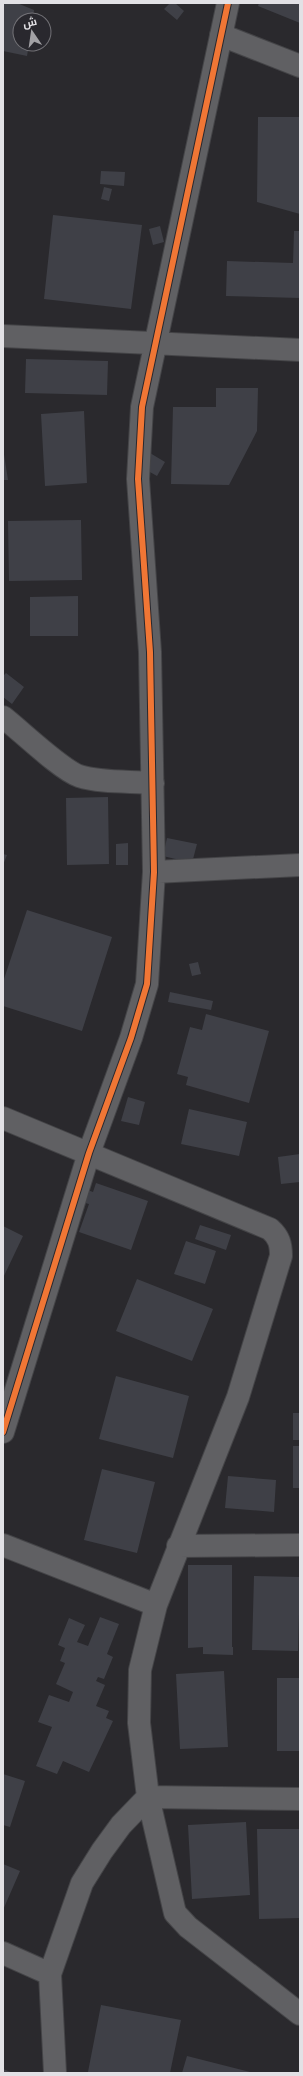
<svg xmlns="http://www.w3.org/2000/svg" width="303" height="2076" viewBox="0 0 303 2076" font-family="Inter,Cairo,sans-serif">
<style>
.building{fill:#3f4047}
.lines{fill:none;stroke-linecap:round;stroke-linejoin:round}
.minor-casing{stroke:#444447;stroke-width:24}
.minor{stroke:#606063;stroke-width:22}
.cycleway-casing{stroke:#29282e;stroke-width:8}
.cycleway{stroke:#f07635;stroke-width:6}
</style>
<rect width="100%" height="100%" fill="#2a292d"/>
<!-- building -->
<path class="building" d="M3,3H17L34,10L33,20H20V44H29L27,56L3,51Z
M170,3H175L184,11L177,20L164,9Z
M259,3H300V23L258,6Z
M258,117H300V214L257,202Z
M101,171L125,172L124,186L100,184Z
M104,187L112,189L109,201L101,199Z
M53,215L142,225L131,309L44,299Z
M160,226L164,242L153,245L149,229Z
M294,231H300V298L226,296L227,261L293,263Z
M26,359L108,361L107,395L25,393Z
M216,388H258L257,431L229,485L171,484L173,407H216Z
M84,411L87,483L45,486L41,414Z
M3,448L8,480H3Z
M150,453L165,462L157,476L141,467Z
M81,520L82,580L9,581L8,521Z
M78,596V636H30V597Z
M6,673L24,687L12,704L3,697V676Z
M108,797L109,864L67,865L66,798Z
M167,838L197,844L192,863L163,856Z
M128,843V865H116V844Z
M3,854L7,855L3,865Z
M27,910L112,937L82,1031L3,1006V982Z
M198,962L201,974L192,976L189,964Z
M170,992L213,1001L211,1010L168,1002Z
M206,1014L269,1031L249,1103L186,1085L188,1077L177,1074L190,1027L202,1030Z
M128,1097L145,1102L139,1125L121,1121Z
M189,1109L247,1122L239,1156L181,1144Z
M300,1154V1182L281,1184L278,1157Z
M96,1183L148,1201L131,1250L79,1232L89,1204L81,1202L85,1189L93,1192Z
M200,1225L231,1235L226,1250L195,1239Z
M3,1226L23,1236L3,1278Z
M186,1241L216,1251L205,1284L174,1274Z
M137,1279L213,1309L192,1361L116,1331Z
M116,1376L189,1396L173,1458L99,1439Z
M293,1413H300V1440H293Z
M293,1446H300V1488H293Z
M102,1469L155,1482L137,1553L84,1540Z
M228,1476L276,1480L274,1512L225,1508Z
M188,1565H232V1647H233V1655L203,1654V1647L188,1648Z
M254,1576L300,1577L298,1651L252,1650Z
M100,1617L119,1624L107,1654L113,1657L104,1679L98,1677L96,1681L105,1685L96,1706L109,1711L106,1718L113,1721L89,1772L63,1761L57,1774L36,1766L52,1727L38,1722L49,1695L69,1702L73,1692L56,1684L65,1663L60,1661L65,1648L58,1645L69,1618L85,1625L77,1642L88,1646Z
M224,1671L228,1747L180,1749L176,1674Z
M277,1678H300V1751H277Z
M3,1774L25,1781L10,1827L3,1825Z
M246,1822L250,1895L192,1899L188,1825Z
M257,1829H300V1918L259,1919Z
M3,1864L20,1871L3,1910Z
M101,2005L181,2020L170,2073L88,2072Z
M187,2056L250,2072V2073H182Z
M3,2069L13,2073H3Z"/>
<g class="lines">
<defs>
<path id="minor" d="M221,35L300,66
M3,336L300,350
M3,717C21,731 60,769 79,776C101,783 129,781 153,783
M154,872L300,865
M3,1118L270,1229C279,1237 281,1244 281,1256L238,1397L156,1605L140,1670L139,1723L148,1797L175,1913L188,1927L300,2014
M3,1432L89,1153L131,1038L147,984L154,872L150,652L138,479L142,407L228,3
M3,1545L156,1605
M178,1546L300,1545
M3,1953L50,1974
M55,2073L50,1974L82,1883L102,1851L121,1825L148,1797L300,1799"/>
</defs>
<!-- minor casing -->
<use href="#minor" class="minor-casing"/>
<!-- minor -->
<use href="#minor" class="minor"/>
<defs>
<path id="cycleway" d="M3,1432L89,1153L131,1038L147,984L154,872L150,652L138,479L142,407L228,3"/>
</defs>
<!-- cycleway casing -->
<use href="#cycleway" class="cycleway-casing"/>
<!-- cycleway -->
<use href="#cycleway" class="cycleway"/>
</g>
<!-- border -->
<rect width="303" height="2076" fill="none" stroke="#e2e1e5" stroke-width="8"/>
<!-- north arrow -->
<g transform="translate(32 32) rotate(347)"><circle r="19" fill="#29282e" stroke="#737277"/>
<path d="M0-3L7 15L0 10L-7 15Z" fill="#a2a1a5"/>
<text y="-6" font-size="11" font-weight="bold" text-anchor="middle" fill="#e2e1e5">ش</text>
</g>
</svg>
